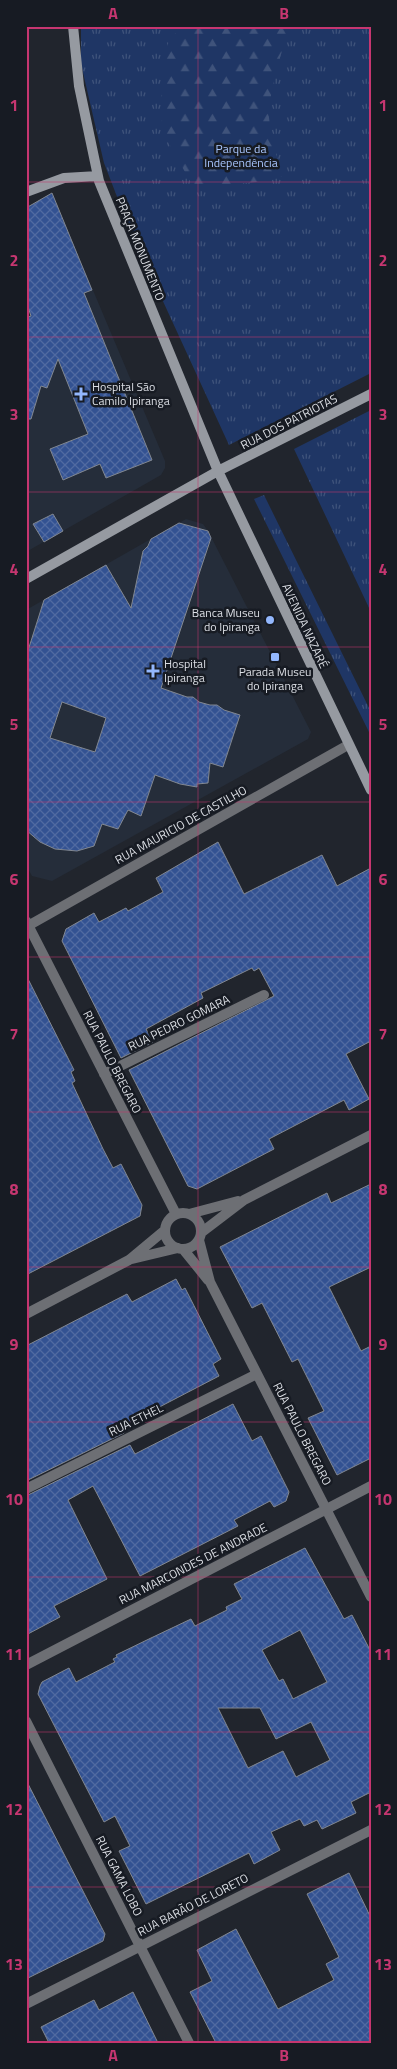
<svg xmlns="http://www.w3.org/2000/svg" width="397" height="2069" viewBox="0 0 397 2069" font-family="'Titillium Web',sans-serif">
<style>
.built{fill:#252d3a}
.grass{fill:url(#grass-tufts)}
.forest{fill:url(#forest-firs)}
.building{fill:url(#building-cross-hatch);stroke:#818791;fill-rule:evenodd}
.lines{fill:none;stroke-linecap:round;stroke-linejoin:round}
.street{stroke:#6d6f74;stroke-width:10}
.secondary{stroke:#969aa1;stroke-width:10}
.grid{fill:none;stroke:#c63670;stroke-width:1;stroke-opacity:0.55}
.poi-dot{fill:#93b7fd;stroke:#171b23;stroke-width:2}
.labels{text-anchor:middle;stroke-width:5;stroke-linejoin:round;paint-order:stroke}
.park-label{font-size:12px;fill:#a9c6fe;stroke:#171b23}
.street-label{font-size:12px;fill:#dcdfe5;stroke:#171b23}
.poi-label{font-size:12px;fill:#dcdfe5;stroke:#171b23;text-anchor:start}
.neatline{fill:none;stroke:#c63670;stroke-width:2}
.grid-label{font-size:16px;text-anchor:middle;font-weight:bold;fill:#c63670}
</style>
<defs>
<pattern id="grass-tufts" width="24" height="20" patternUnits="userSpaceOnUse" patternTransform="scale(1.25)"><rect width="24" height="20" fill="#1f3665"/><path d="M3 7l-1-3M5 7V3M7 7l1-3M15 17l-1-3M17 17v-4M19 17l1-3" fill="none" stroke="#3f537b"/></pattern>
<pattern id="forest-firs" width="22" height="20" patternUnits="userSpaceOnUse" patternTransform="scale(1.25)"><rect width="22" height="20" fill="#1f3665"/><path d="M5 1l3.5 6h-7zM16 11l3.5 6h-7z" fill="#3f537b"/></pattern>
<pattern id="building-cross-hatch" width="8" height="8" patternUnits="userSpaceOnUse" patternTransform="scale(1.25)"><rect width="8" height="8" fill="#335292"/><path d="M0 0l8 8M0 8l8-8" fill="none" stroke="#506aa1"/></pattern>
</defs>
<rect width="100%" height="100%" fill="#21252d"/>
<!-- built -->
<path class="built" d="M52,193L165,461V468L161,475L26,552V208Z
M186,519L203,524L208,531L311,732L308,739L52,881L32,876L26,865V610Z"/>
<!-- grass -->
<path class="grass" d="M81,26H371V373L229,445L128,225L104,163L81,64Z
M371,410V612L294,449Z
M264,495L371,712V736L254,499Z"/>
<!-- forest -->
<path class="forest" d="M186,26H290L277,67L268,110L272,141L283,176L266,181L194,188L162,131L161,87L169,38Z"/>
<!-- building -->
<path class="building" d="M52,193L92,290L84,293L152,460L106,478L100,464L63,480L50,449L88,434L58,359L47,388L41,386L31,419H26V318L31,316L26,301V208Z
M53,514L63,531L44,542L33,524Z
M179,523L208,531L211,538L161,688L187,697H193L199,702L210,705H217L224,710L240,715L223,767L210,763L208,783L197,784V787L180,784L155,775L141,816L128,810L118,829L102,824L94,846L77,851L55,849L40,842L26,830V657L44,600L106,565L131,608L143,551L148,546L151,539ZM62,702L106,718L95,752L50,738Z
M218,842L244,894L322,855L337,886L371,868V1041L346,1054L369,1099L349,1110L344,1100L269,1139L274,1149L197,1189L188,1186L129,1070L274,996L259,968L254,971L252,968L201,993L203,998L146,1029L153,1042L121,1058L62,941L66,929L94,913L99,922L126,908L128,911L163,892L156,878Z
M26,975L74,1070L71,1072L75,1081L72,1083L103,1149L113,1168L121,1164L142,1205L140,1216L26,1275Z
M371,1184V1267L329,1287L361,1351L371,1346V1458L337,1475L308,1418L324,1411L298,1359L292,1362L262,1303L252,1308L220,1247L327,1193L331,1203Z
M176,1279L182,1290L185,1288L221,1359L213,1364L219,1376L121,1427L124,1433L26,1481V1346L127,1294L132,1302Z
M233,1404L252,1441L261,1436L289,1492L286,1501L274,1507L270,1501L234,1520L238,1526L140,1576L93,1486L68,1500L107,1579L54,1606L60,1617L26,1635V1496L130,1445L135,1454Z
M305,1548L344,1619L352,1615L371,1652V1792L351,1802L356,1813L322,1829L317,1820L304,1826L300,1819L271,1832L280,1850L254,1864L249,1853L146,1904L119,1851L130,1846L115,1816L104,1822L38,1694L40,1686L42,1682L69,1668L76,1682L115,1662L113,1659L117,1657L116,1655L151,1638L191,1619L195,1626L227,1610L226,1607L242,1599L234,1584ZM300,1630L327,1682L293,1699L283,1679L279,1681L262,1650ZM218,1708H260L276,1739L311,1722L330,1760L296,1777L283,1751L248,1768Z
M26,1780L105,1934L103,1941L26,1979Z
M349,1873L371,1918V2043H216L190,1992L212,1981L197,1950L236,1929L278,2009L334,1980L326,1964L339,1957L307,1894Z
M133,1992L158,2043H49L41,2027L94,2000L99,2010Z"/>
<g class="lines">
<!-- street -->
<path class="street" d="M26,921L176,1214
M26,927L348,745
M104,1074L264,995
M165 1231a18 18 0 1 1 36 0a18 18 0 1 1-36 0Z
M189,1214L238,1201
M202,1232L244,1200L371,1135
M199,1240L210,1282L371,1597
M183,1249L208,1280
M132,1259L178,1248
M26,1314L129,1260L165,1230
M26,1489L257,1374
M26,1665L371,1486
M26,1721L189,2043
M26,2004L371,1830"/>
<!-- secondary -->
<path class="secondary" d="M73,26L79,86L99,181L218,471L371,790
M26,192L64,178L98,176
M26,579L218,471L371,394"/>
</g>
<!-- grid -->
<path class="grid" d="M198,26V2043M26,182H371M26,337H371M26,492H371M26,647H371M26,802H371M26,957H371M26,1112H371M26,1267H371M26,1422H371M26,1577H371M26,1732H371M26,1887H371"/>
<!-- markers -->
<g class="poi-dot">
<path d="M78.5 386.5h5v5h5v5h-5v5h-5v-5h-5v-5h5z"/>
<circle cx="270" cy="620" r="5"/>
<rect x="270" y="652" width="10" height="10" rx="2.5"/>
<path d="M150.5 663.5h5v5h5v5h-5v5h-5v-5h-5v-5h5z"/>
</g>
<g class="labels">
<!-- park labels -->
<g class="park-label">
<text x="241" y="153">Parque da<tspan x="241" dy="14">Independência</tspan></text>
</g>
<!-- street labels -->
<g class="street-label">
<text transform="translate(140 249) rotate(68)" y="4">PRAÇA MONUMENTO</text>
<text transform="translate(289 422) rotate(-27)" y="4">RUA DOS PATRIOTAS</text>
<text transform="translate(305 626) rotate(65)" y="4">AVENIDA NAZARÉ</text>
<text transform="translate(181 825) rotate(-29)" y="4">RUA MAURICIO DE CASTILHO</text>
<text transform="translate(179 1023) rotate(-26)" y="4">RUA PEDRO GOMARA</text>
<text transform="translate(112 1062) rotate(63)" y="4">RUA PAULO BREGARO</text>
<text transform="translate(136 1420) rotate(-26)" y="4">RUA ETHEL</text>
<text transform="translate(302 1434) rotate(63)" y="4">RUA PAULO BREGARO</text>
<text transform="translate(193 1564) rotate(-27)" y="4">RUA MARCONDES DE ANDRADE</text>
<text transform="translate(119 1876) rotate(63)" y="4">RUA GAMA LOBO</text>
<text transform="translate(193 1905) rotate(-27)" y="4">RUA BARÃO DE LORETO</text>
</g>
<!-- poi labels -->
<g class="poi-label">
<text x="92" y="391">Hospital São<tspan x="92" dy="14">Camilo Ipiranga</tspan></text>
<text x="260" y="617" text-anchor="end">Banca Museu<tspan x="260" dy="14">do Ipiranga</tspan></text>
<text x="164" y="668">Hospital<tspan x="164" dy="14">Ipiranga</tspan></text>
<text x="275" y="676" text-anchor="middle">Parada Museu<tspan x="275" dy="14">do Ipiranga</tspan></text>
</g>
</g>
<!-- border -->
<rect width="397" height="2069" fill="none" stroke="#171b23" stroke-width="55"/>
<rect x="28" y="28" width="342" height="2014" class="neatline"/>
<g class="grid-label">
<text x="113" y="19">A</text>
<text x="284" y="19">B</text>
<text x="14" y="111">1</text>
<text x="383" y="111">1</text>
<text x="14" y="266">2</text>
<text x="383" y="266">2</text>
<text x="14" y="420">3</text>
<text x="383" y="420">3</text>
<text x="14" y="575">4</text>
<text x="383" y="575">4</text>
<text x="14" y="730">5</text>
<text x="383" y="730">5</text>
<text x="14" y="885">6</text>
<text x="383" y="885">6</text>
<text x="14" y="1040">7</text>
<text x="383" y="1040">7</text>
<text x="14" y="1195">8</text>
<text x="383" y="1195">8</text>
<text x="14" y="1350">9</text>
<text x="383" y="1350">9</text>
<text x="14" y="1505">10</text>
<text x="383" y="1505">10</text>
<text x="14" y="1660">11</text>
<text x="383" y="1660">11</text>
<text x="14" y="1815">12</text>
<text x="383" y="1815">12</text>
<text x="14" y="1970">13</text>
<text x="383" y="1970">13</text>
<text x="113" y="2061">A</text>
<text x="284" y="2061">B</text>
</g>
</svg>
